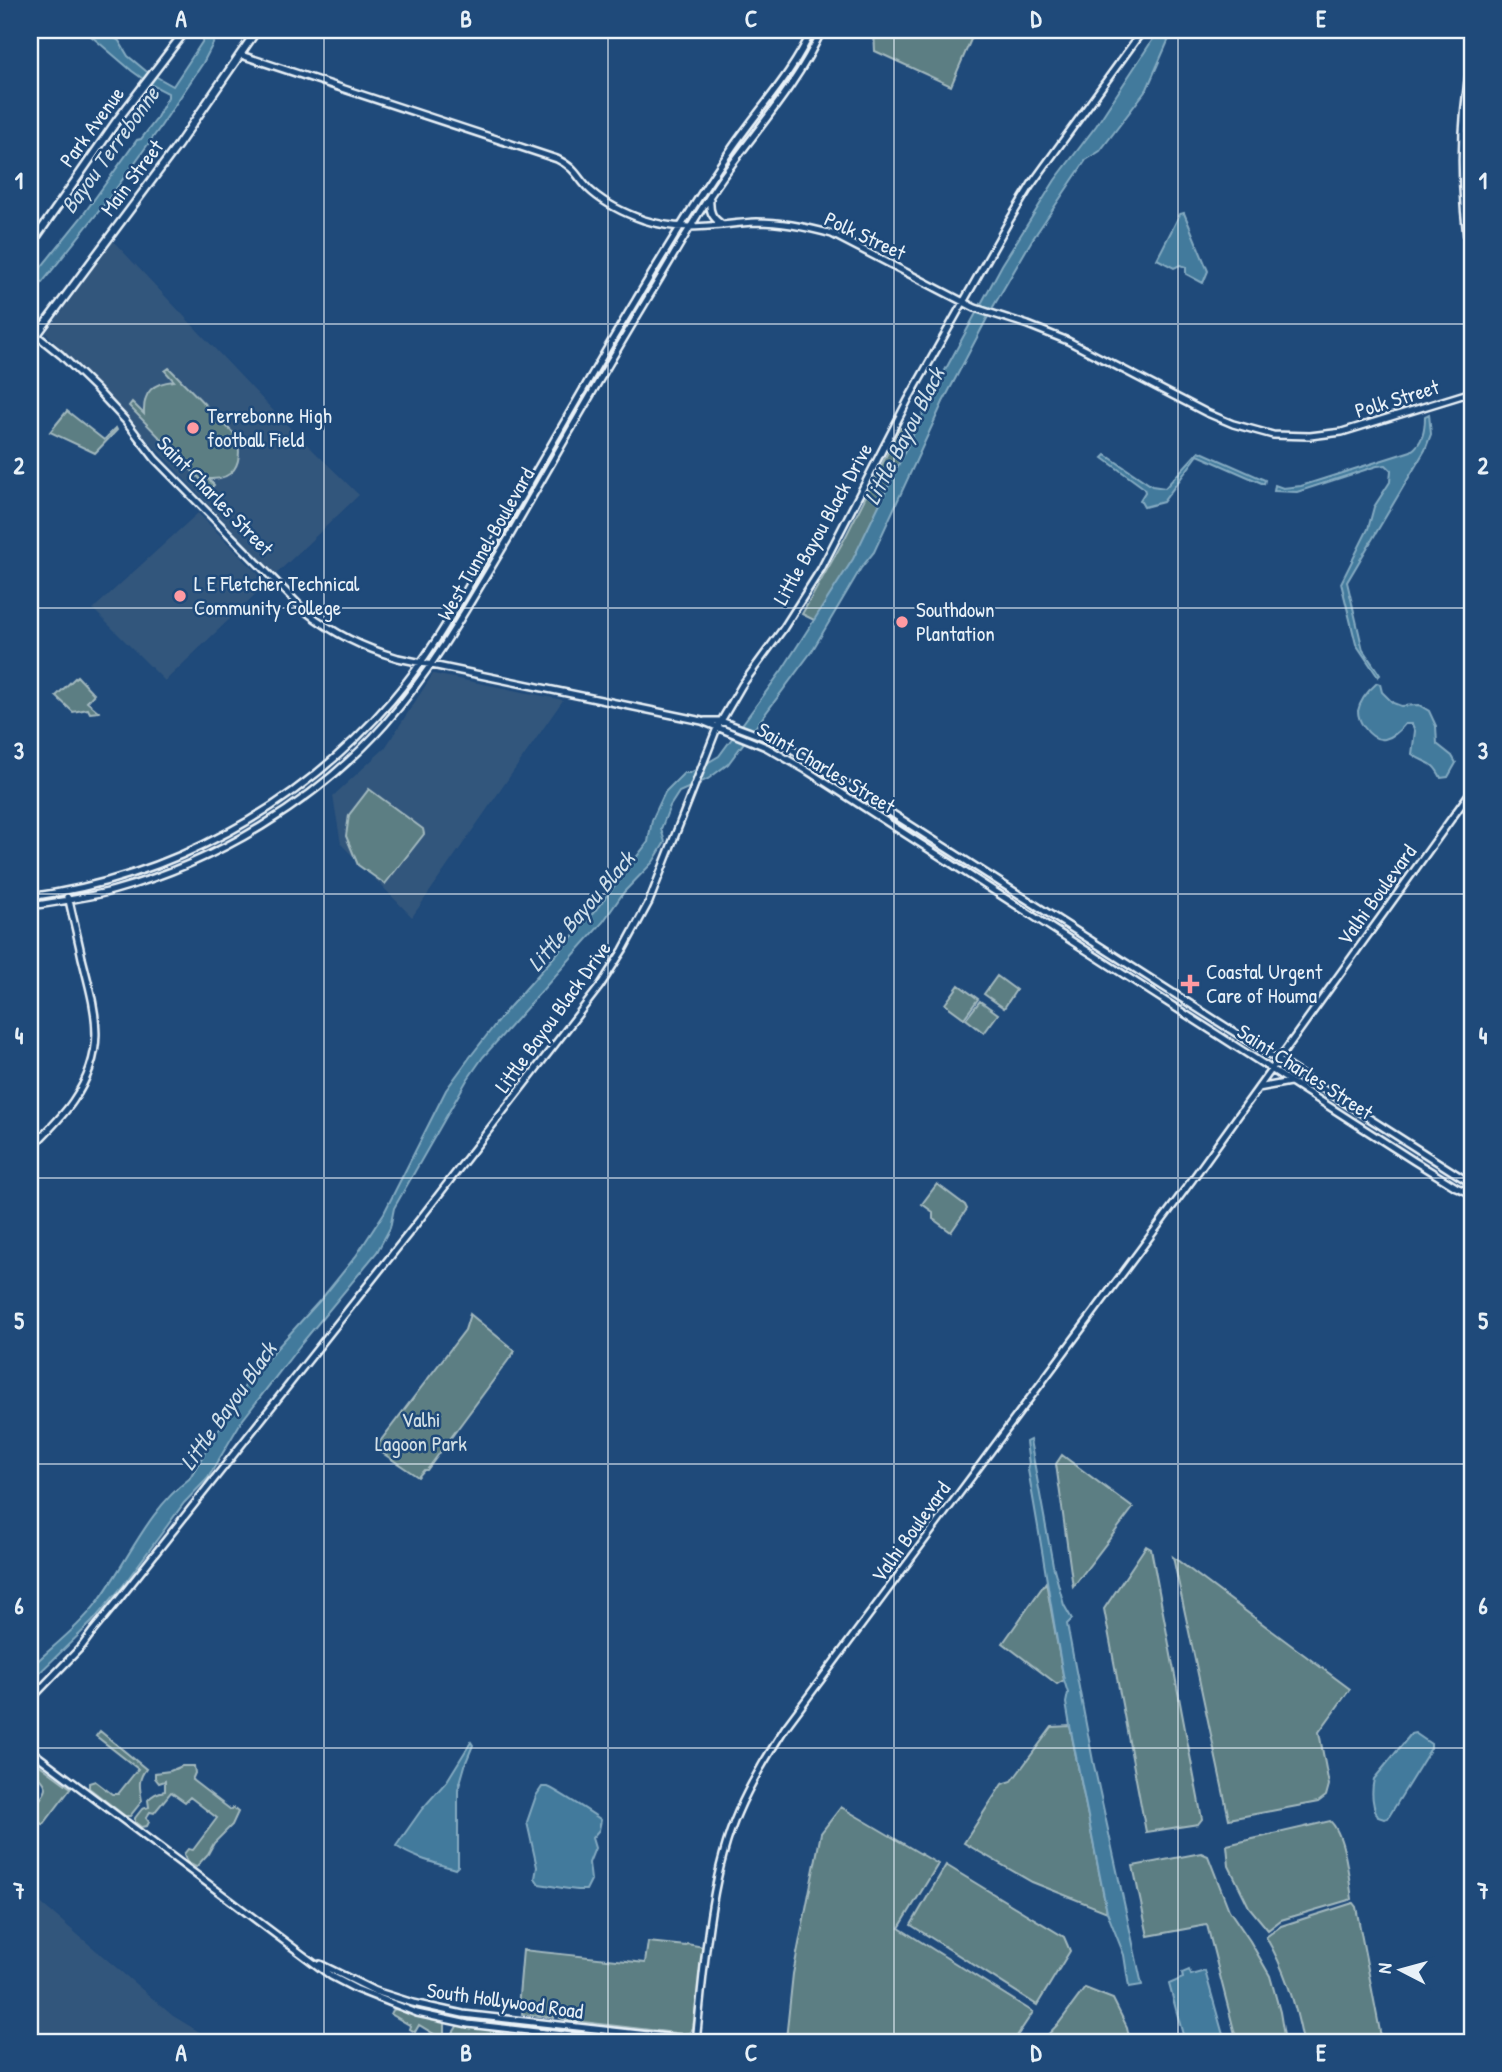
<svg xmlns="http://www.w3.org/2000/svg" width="1502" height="2072" viewBox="0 0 1502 2072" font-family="'Patrick Hand',sans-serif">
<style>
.built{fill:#33567c}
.green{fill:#5b7e83;stroke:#a2b8be;stroke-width:2}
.water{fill:#427a9c;stroke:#84aac1;stroke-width:2}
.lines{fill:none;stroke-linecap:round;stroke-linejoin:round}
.secondary-casing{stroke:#e8f1f8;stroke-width:10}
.primary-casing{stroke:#e8f1f8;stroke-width:11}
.secondary{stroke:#1f4a7a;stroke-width:5}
.primary{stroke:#1f4a7a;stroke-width:6}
.grid{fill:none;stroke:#e8f1f8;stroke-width:2;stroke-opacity:0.55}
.poi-dot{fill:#ff9aa2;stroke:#1f4a7a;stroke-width:2.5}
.labels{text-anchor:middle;stroke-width:5;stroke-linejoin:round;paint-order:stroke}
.street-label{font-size:21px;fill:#e8f1f8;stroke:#1f4a7a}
.poi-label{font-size:21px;fill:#e8f1f8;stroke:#1f4a7a;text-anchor:start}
.park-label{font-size:21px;fill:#d3e0e6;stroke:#1f4a7a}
.water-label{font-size:23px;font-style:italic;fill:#cfdfea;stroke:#1f4a7a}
.neatline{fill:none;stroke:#e8f1f8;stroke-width:2.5}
.grid-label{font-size:23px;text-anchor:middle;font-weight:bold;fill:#e8f1f8}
</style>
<rect width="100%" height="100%" fill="#1f4a7a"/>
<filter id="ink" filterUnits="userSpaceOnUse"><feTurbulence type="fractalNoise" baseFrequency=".0143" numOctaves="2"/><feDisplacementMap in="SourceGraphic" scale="14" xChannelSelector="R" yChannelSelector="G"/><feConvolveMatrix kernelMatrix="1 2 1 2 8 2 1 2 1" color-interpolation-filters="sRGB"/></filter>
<g filter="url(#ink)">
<!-- built -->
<path class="built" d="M113,241L285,423L359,495L275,575L46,333Z
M198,513L267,583L165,681L93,609Z
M433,674L563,700L412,917L341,844L333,796L385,748Z
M30,1894L173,2016L216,2042H30Z"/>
<!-- green -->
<path class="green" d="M874,30H975L951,86L875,51Z
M169,368L240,440L238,442C242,465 233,480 209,479L214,485L210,489L129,406L132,402L144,414C143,391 153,383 174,381L165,371Z
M67,411L104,440L116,428L117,430L95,453L50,432Z
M900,428L917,436L862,547L816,621L802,614L845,538Z
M77,676L94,694L87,702L99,712L90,713L88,709L73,712L56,696Z
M369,789L423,829L424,834L385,884L358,865L346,836L349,815Z
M997,976L1016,990L1004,1008L984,994Z
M959,985L978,999L964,1018L945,1004Z
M980,1001L998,1014L984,1033L966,1019Z
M937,1184L965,1205L967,1209L951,1232L933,1219V1212L922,1204Z
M470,1314L515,1351L427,1470H424L418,1477L375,1448L465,1330Z
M1062,1455L1133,1508L1073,1587L1056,1464Z
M1146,1546L1151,1549L1202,1819L1198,1824L1146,1832L1104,1609Z
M1173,1557L1350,1689L1319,1732L1329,1785L1326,1796L1318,1802L1229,1819Z
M1046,1582L1064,1680L1057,1684L1003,1643Z
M1070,1726L1107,1912L1032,1882L964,1843L1002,1784L1012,1781L1052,1727Z
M100,1731L146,1769C137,1780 140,1788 142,1801L130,1816H125L89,1788V1783L95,1781L112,1794H118L138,1769L96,1736Z
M30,1758L71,1788L43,1825L30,1814C43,1790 58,1791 30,1769Z
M182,1766H194L195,1773L192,1780L231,1810L233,1808L238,1812L232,1825L214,1843L208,1854L196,1867L187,1862L184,1854L188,1849L193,1850L217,1818L190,1797L185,1802L171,1792L154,1813L150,1812L146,1818L149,1822L147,1826L141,1827L135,1822V1818L142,1809L149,1807L148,1800C152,1795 159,1792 165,1791V1781L159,1783L155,1778V1773L170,1771Z
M841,1807L938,1864L899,1928L1033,2012L1013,2042H817L786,2039L793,1974L821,1833Z
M1330,1821C1345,1834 1349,1879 1352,1899L1281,1920L1268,1930L1249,1907L1229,1866L1227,1845Z
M1201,1853L1208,1856L1229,1910L1250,1941L1270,1976L1280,2012L1285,2042H1237L1207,1925L1148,1936L1133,1866Z
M946,1865L1064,1937L1070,1951L1037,2005L911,1925Z
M1353,1903L1356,1907L1382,2042H1303C1296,2004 1285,1970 1266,1937L1281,1926Z
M648,1942L686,1946L687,1944L704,1947L693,2028L689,2033L684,2034L566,2020L560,2018L562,2015L557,2012L555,2013L554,2018L522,2014L523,2008L518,2007L523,1950L645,1963Z
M1085,1988L1113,1999L1127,2027L1130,2042H1041L1059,2023Z
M397,2009L444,2022V2034L439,2037L419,2025L415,2032L410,2029L411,2026L391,2014L393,2010Z
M486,2018L692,2042H646L493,2024L487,2022Z
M458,2025L554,2037L559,2042H447Z"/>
<!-- water -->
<path class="water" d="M84,30H104L119,41L128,56L146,71L173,86L210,30H220L203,63L159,129L107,201L30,298V281L80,219L137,140L141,139L155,121L168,97V93L150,84L132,71Z
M1159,30H1175L1168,41L1147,89L1100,151L1086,160L1032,240L993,307L943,402L874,552L861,568L812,651L728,764L708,779L679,792L670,806L661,829L665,842L653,862L624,892L603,922L483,1057L467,1080L394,1208L390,1228L377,1252L301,1344L241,1422L208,1478L184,1503L122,1587L92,1622L30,1682V1668C53,1646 81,1625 99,1600C129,1559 148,1510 189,1479L249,1379L323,1297L356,1256L384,1213L446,1090L470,1057L505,1012L594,912L648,842L652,820L665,792L684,773H690L719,756L782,670L853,559L935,389L1002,265L1055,180L1096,126Z
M1184,213L1208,271L1203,283L1186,274V267L1180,265L1174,268L1157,259L1180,214Z
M1429,414L1431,434L1425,450L1347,582L1363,650L1380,675L1378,677L1356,644L1341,583L1368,529L1374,507L1390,482L1391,470L1386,465L1377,466L1297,492L1274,491L1275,485L1283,488L1301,486L1411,451C1423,443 1425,430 1425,416Z
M1199,451L1265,480L1264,484L1198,455L1163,502L1144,507L1140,500L1145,492L1144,488L1103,458L1106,455L1152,486L1165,488Z
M1377,683L1380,684L1382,692L1393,703L1401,706L1419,705L1429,711L1436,726L1437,744L1452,756L1456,763L1448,777L1441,778C1432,759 1426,765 1412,754L1415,731L1412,724H1405C1392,740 1378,747 1364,727C1361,723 1358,717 1358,711C1360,700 1369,690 1377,683Z
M1030,1440L1053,1565L1064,1605L1072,1619L1067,1624L1093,1761L1142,1985L1129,1987L1124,1955L1107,1912L1070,1726L1066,1703L1068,1693L1064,1680C1051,1610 1041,1540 1028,1470L1029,1464L1026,1442Z
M1415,1733L1431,1744V1748L1388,1818L1384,1819L1378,1817C1372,1805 1371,1792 1374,1779L1411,1734Z
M471,1742L473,1745L466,1762L458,1790V1866L455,1869C435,1863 413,1858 396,1846L422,1809L447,1781Z
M542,1787C544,1787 546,1787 548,1787C552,1788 597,1816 601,1820L599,1830L592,1838L595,1848L589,1863L591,1880L586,1890C571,1891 555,1886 539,1884L535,1878L537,1867L527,1822L536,1796Z
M1189,1970L1191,1975L1205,1971L1225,2042H1185L1169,1984L1183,1978L1182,1973Z"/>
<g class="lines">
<defs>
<path id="secondary" d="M241,55L557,159C578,169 577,179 592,192C606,204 627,214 644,220C685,233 716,224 757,222C782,222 807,227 832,234L975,308L1028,325L1068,341L1207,413L1233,424L1273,435L1310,436L1342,432L1472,392
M1472,58C1458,129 1460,200 1472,271
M710,199C709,212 712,218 723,225
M30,330L61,355L95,388L125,420L155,459L305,611C335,634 361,647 398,658L702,721L766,747L806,770L1414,1161L1456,1187L1472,1194
M705,721H721L785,745L1472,1184
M30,897C170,878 299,808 391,701C429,657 456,608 485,558C536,473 584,386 636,300C666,250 696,199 730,151C757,111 793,74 812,30
M30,906C58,902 87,898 115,890C216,862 315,803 385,724C434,668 470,603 508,539C555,457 602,374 651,293C674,255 696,215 722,178C756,130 798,84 822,30
M1258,1088L1290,1082
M30,1149C44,1134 61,1119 73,1101C108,1050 96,1013 82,958C78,938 73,919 69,900L67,897
M30,1700L82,1646L93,1631L116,1603L413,1228L600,986L623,950L649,902L717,728L742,685L783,629L821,569L908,400L1009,221L1031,185L1143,30
M30,1750L331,1976L356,1989L417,2013L468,2024L623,2042
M320,1964L375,1991L413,2003L463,2014L710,2042
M696,2042C704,1970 709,1878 738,1812C751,1782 768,1755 785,1728L1192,1180L1472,790"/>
<path id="primary" d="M30,246L118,119L186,30
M30,344L178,145L257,30"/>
</defs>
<!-- secondary casing -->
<use href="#secondary" class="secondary-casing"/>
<!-- primary casing -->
<use href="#primary" class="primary-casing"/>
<!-- secondary -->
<use href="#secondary" class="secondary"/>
<!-- primary -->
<use href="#primary" class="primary"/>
</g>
</g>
<!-- grid -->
<path class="grid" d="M324,30V2042M608,30V2042M894,30V2042M1178,30V2042M30,324H1472M30,608H1472M30,894H1472M30,1178H1472M30,1464H1472M30,1748H1472"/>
<!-- markers -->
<g class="poi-dot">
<circle cx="193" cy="428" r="7"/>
<circle cx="180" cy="596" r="7"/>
<circle cx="902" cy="622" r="7"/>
<path d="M1186.5 973.5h7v7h7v7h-7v7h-7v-7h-7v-7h7z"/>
</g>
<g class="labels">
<!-- street labels -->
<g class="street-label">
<text transform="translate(92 127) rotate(-54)" y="7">Park Avenue</text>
<text transform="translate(132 178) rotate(-53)" y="7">Main Street</text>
<text transform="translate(865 236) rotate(25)" y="7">Polk Street</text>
<text transform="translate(1397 399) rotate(-17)" y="7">Polk Street</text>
<text transform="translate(215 496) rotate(46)" y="7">Saint Charles Street</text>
<text transform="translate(823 524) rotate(-61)" y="7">Little Bayou Black Drive</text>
<text transform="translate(486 544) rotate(-60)" y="7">West Tunnel Boulevard</text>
<text transform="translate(826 768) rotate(31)" y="7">Saint Charles Street</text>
<text transform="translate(1377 895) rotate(-54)" y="7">Valhi Boulevard</text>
<text transform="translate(553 1017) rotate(-54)" y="7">Little Bayou Black Drive</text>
<text transform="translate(1305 1072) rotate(33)" y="7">Saint Charles Street</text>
<text transform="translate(911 1532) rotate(-54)" y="7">Valhi Boulevard</text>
<text transform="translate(505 2001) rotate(8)" y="7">South Hollywood Road</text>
</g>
<!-- poi labels -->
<g class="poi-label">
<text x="207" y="423">Terrebonne High<tspan x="207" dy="24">football Field</tspan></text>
<text x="194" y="591">L E Fletcher Technical<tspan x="194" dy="24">Community College</tspan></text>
<text x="916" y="617">Southdown<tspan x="916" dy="24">Plantation</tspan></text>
<text x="1206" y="979">Coastal Urgent<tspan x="1206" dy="24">Care of Houma</tspan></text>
</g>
<!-- park labels -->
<g class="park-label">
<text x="421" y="1427">Valhi<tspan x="421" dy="24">Lagoon Park</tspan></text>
</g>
<!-- water labels -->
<g class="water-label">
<text transform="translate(110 150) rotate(-54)" y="8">Bayou Terrebonne</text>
<text transform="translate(904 436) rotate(-63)" y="8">Little Bayou Black</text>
<text transform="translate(581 911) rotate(-49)" y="8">Little Bayou Black</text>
<text transform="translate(228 1406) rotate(-55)" y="8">Little Bayou Black</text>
</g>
</g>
<!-- margin -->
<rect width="1502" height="2072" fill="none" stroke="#1f4a7a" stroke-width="77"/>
<!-- north arrow -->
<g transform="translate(1401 1970) rotate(276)" stroke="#1f4a7a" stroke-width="5" paint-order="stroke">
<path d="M0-5L12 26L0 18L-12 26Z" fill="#e8f1f8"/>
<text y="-10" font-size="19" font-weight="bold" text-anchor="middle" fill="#e8f1f8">N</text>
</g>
<rect x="38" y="38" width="1426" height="1996" class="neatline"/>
<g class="grid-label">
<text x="181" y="27">A</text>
<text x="466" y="27">B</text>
<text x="751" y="27">C</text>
<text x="1036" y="27">D</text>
<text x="1321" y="27">E</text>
<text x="19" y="189">1</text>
<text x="1483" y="189">1</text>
<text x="19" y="474">2</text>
<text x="1483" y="474">2</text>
<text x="19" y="759">3</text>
<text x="1483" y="759">3</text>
<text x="19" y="1044">4</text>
<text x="1483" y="1044">4</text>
<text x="19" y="1329">5</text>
<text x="1483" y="1329">5</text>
<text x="19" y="1614">6</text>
<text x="1483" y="1614">6</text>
<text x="19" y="1899">7</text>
<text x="1483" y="1899">7</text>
<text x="181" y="2061">A</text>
<text x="466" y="2061">B</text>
<text x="751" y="2061">C</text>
<text x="1036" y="2061">D</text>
<text x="1321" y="2061">E</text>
</g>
</svg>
